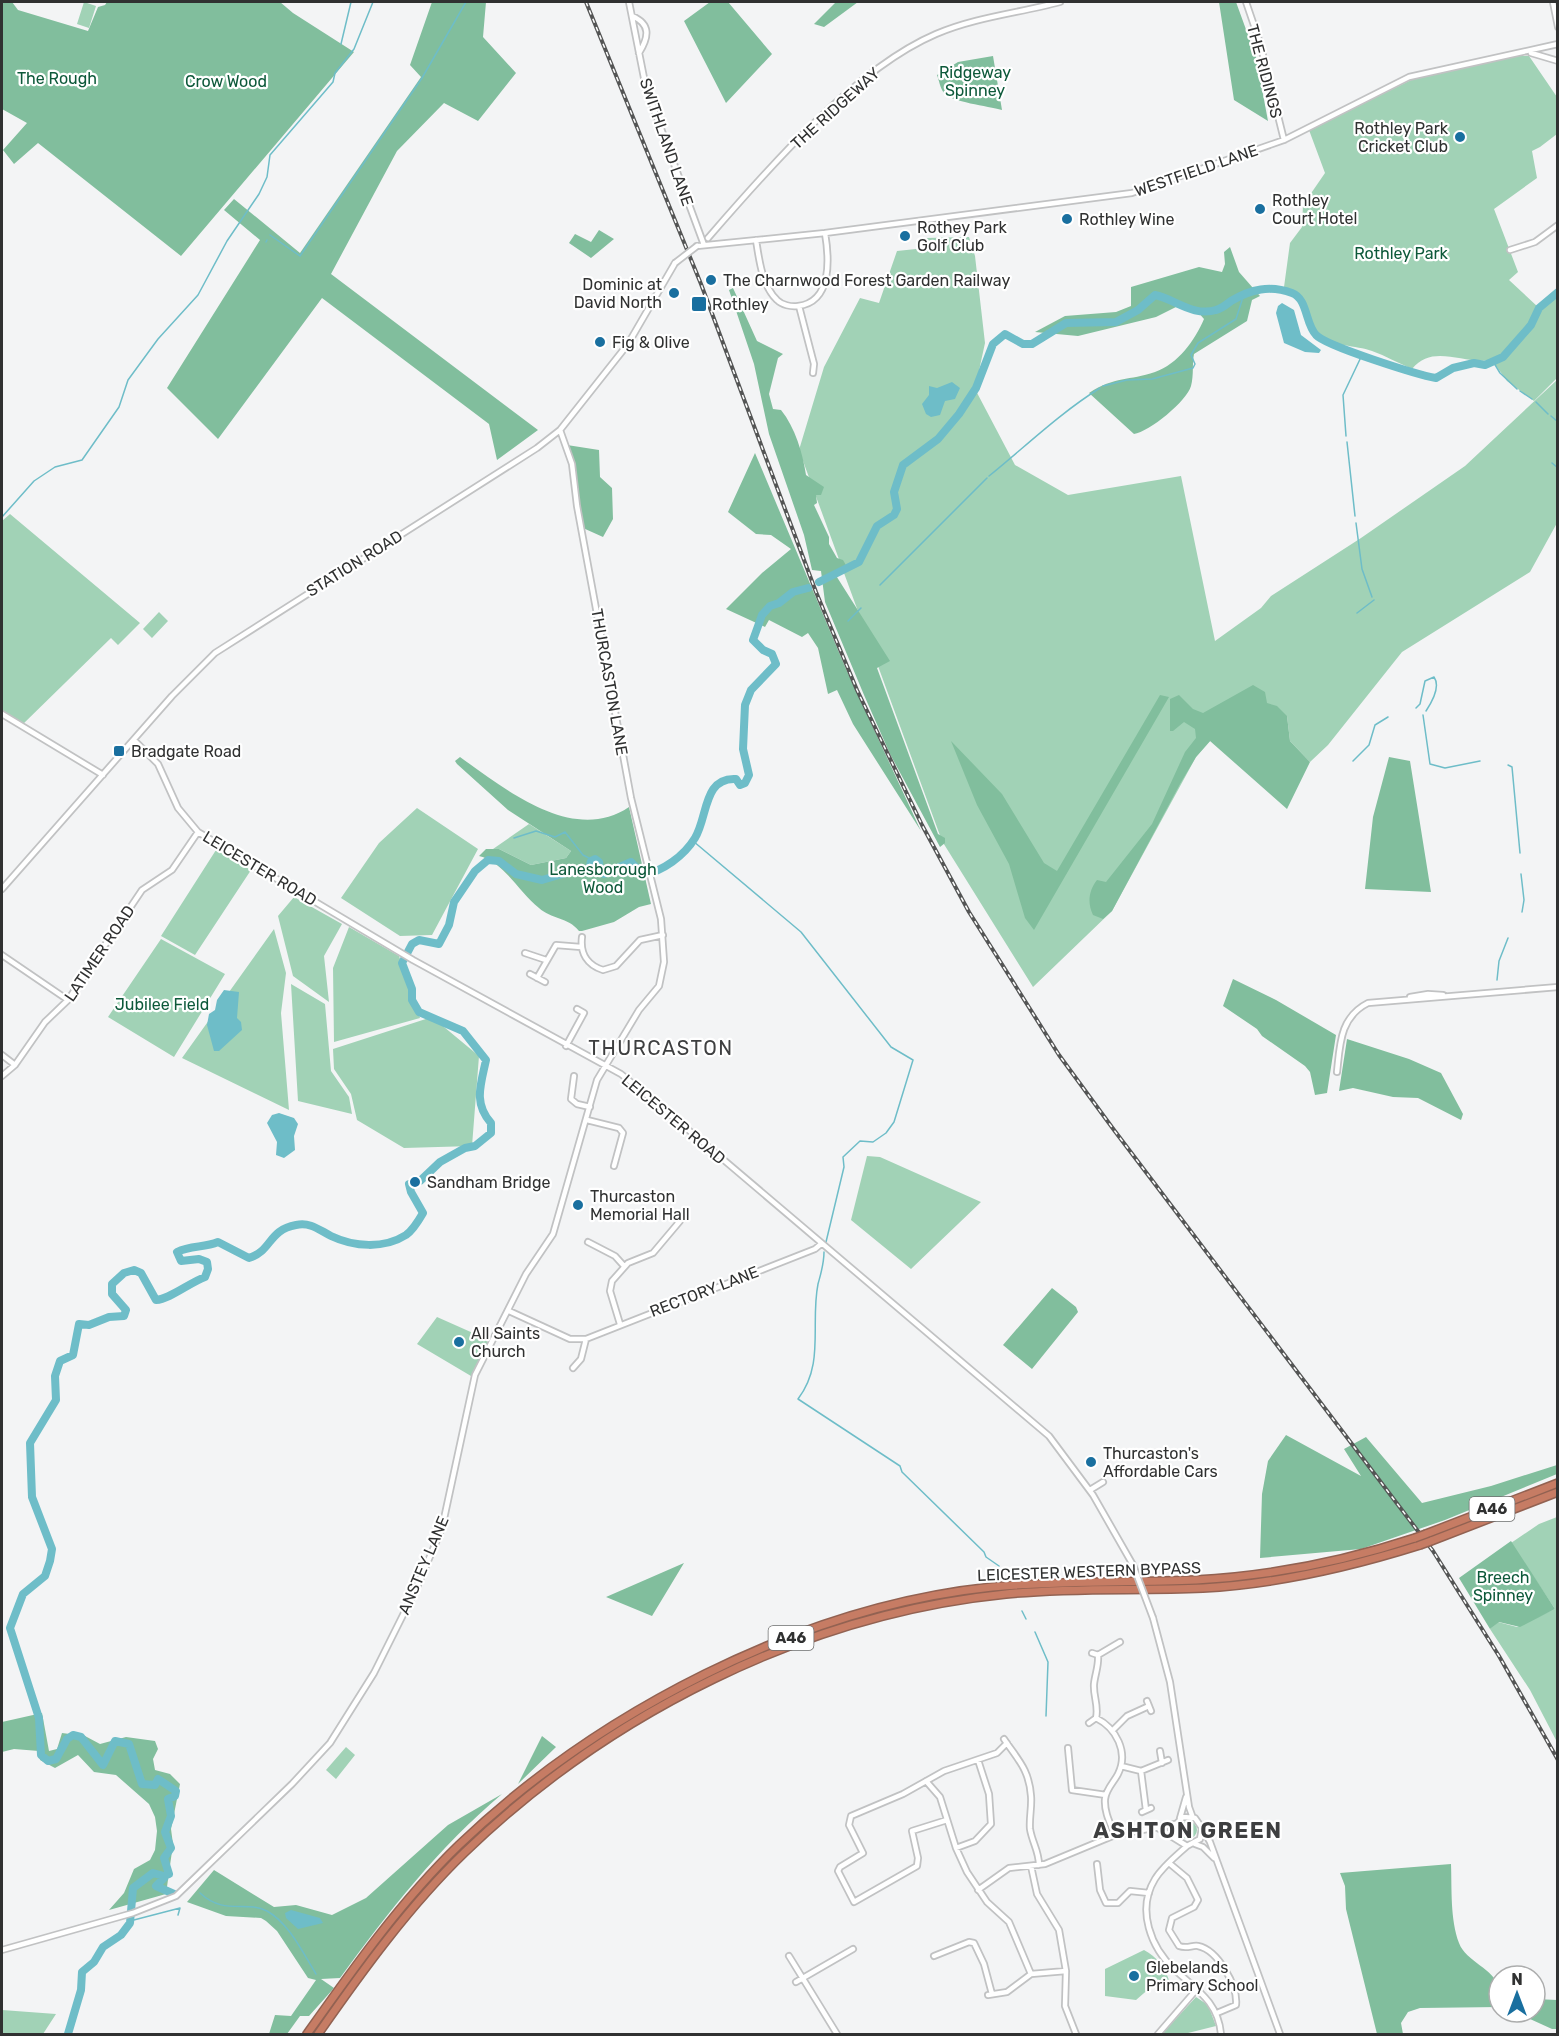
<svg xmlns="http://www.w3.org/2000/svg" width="1559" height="2036" viewBox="0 0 1559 2036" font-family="Rubik,sans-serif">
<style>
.green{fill:#a1d2b6}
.forest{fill:#81be9d}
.water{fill:#6ebdc8}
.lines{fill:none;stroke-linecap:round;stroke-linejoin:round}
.stream{stroke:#6ebdc8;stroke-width:1.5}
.river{stroke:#6ebdc8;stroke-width:8}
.minor-casing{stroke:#c1c2c3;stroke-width:8}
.highway-casing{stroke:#926252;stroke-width:10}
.minor{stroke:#fff;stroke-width:4.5}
.highway{stroke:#c67c64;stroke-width:7}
.rail-casing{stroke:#545555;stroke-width:4}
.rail{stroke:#fff;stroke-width:1.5;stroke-dasharray:4.5;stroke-linecap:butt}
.minor-bridge-casing{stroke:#c1c2c3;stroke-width:8;stroke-linecap:butt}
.highway-bridge-casing{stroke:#926252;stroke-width:10;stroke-linecap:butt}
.minor-bridge{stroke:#fff;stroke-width:4.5}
.highway-bridge{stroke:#c67c64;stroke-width:7}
.poi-dot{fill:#196f9f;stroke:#fff;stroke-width:2}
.labels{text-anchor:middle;stroke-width:4.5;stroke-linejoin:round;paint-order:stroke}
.shield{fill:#fff;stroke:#6e6f6f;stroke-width:1.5}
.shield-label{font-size:15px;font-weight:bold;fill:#303131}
.street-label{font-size:16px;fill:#303131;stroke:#fff}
.park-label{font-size:16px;fill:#0d593a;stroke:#fff}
.poi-label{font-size:16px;fill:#303131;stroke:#fff;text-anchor:start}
.quarter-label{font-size:20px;letter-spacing:1.5px;fill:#3e3f40;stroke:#fff}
.district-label{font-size:22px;font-weight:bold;letter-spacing:1.5px;fill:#3e3f40;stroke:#fff}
</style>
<rect width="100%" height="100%" fill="#f3f4f5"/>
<!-- green -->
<path class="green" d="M84,2L96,6L89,28L77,24Z
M1510,56H1529L1557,97V134L1540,147L1532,151L1537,178L1494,209L1518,272L1509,280L1538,307L1557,292V378L1534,401L1507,381L1492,360C1463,365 1433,343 1412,369C1398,363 1386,356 1372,351C1356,345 1332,347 1319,334C1302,317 1313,296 1284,287L1290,243L1302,227L1303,205L1325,173L1309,130L1413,79Z
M969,237L975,256L985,343L975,389L1015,465L1068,495L1181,476L1215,641L1261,608L1271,596L1361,538L1465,466L1557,380V523L1530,572L1402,652L1328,745L1310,762L1290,741L1287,716L1227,722L1196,757L1112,911L1033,987L942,841L799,450L824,367L860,298L879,303L897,251L916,249L926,238Z
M10,514L140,623L118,645L111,638L21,726L2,716V521Z
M159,612L168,621L152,638L143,629Z
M417,808L478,849L432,935L400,936L341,898L379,843Z
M529,824L571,851L566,858L531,865L499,849H493Z
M216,850L251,870L195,955L161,936Z
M294,897L342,924L324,956L329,1002L293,976L278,916Z
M349,927L399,956L420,1018L334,1042L333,968Z
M274,929L286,973L281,1013L289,1110L182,1058Z
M161,939L225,974L174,1057L108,1017Z
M291,984L325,1004L331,1071L349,1097L352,1114L298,1101Z
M432,1017L479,1056L472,1146L404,1148L357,1120L351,1094L334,1069L333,1049Z
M867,1156L880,1157L981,1202L911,1269L851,1220Z
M437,1317L491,1341L471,1376L417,1344Z
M1557,1517V1742L1530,1690L1490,1629L1498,1622L1517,1627L1555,1609L1511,1543L1539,1524Z
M346,1747L355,1755L336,1779L326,1770Z
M1179 1830a9 9 0 1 1 18 0a9 9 0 1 1-18 0Z
M1144,1950C1157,1957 1164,1966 1169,1980L1159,1990L1157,1987H1151L1136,2000L1105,1996V1969Z
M1196,1997L1208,2005L1216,2026L1184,2034H1162Z
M2,2010L56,2014L43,2034H2Z"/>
<!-- forest -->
<path class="forest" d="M2,2H12L18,10L88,31L98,7L105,5L107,2H280L293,13L354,52L181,256L38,143L14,164L3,150L27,123L2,109Z
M432,2H486L483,37L516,73L478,121L444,103L397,151L331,274L538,430L497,460L489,424L322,298L218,439L167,388L260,240L224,210L234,199L300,253L421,77L410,65Z
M710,2H728L772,54L726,103L684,21Z
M836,2H858L824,27L814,24Z
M1219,2H1236L1256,57L1268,121L1234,100Z
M993,56L1002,110C988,106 951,102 944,93C940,88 939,80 937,75L958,62Z
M599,230L614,239L591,258L569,243L575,234L591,242Z
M1230,247L1239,272L1260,296L1252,300L1247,321L1194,354C1192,364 1194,375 1191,386C1187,401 1149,432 1134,434L1089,393C1115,376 1129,381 1155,372C1178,364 1195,340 1204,319L1197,311L1176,307L1156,317L1078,336L1035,332L1065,316L1116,312L1131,306V287L1199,267L1222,272L1225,264L1224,252Z
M733,288L757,341L783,354L778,358L769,394L773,409L781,410C795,427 803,454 806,475L824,487L821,495H816L817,503L814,505L829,537V544L837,558L843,560L847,567L835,574L890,661L877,668L938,834L945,838V843L940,847L890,754L864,695L825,602L821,571L812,570L804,535L769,434L754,364L729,290Z
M567,445L599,450L600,477L612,488L613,519L603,537L583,528Z
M755,453L846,669L921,831L853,724L837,690L828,694L818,648L808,633L802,637L769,620L765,627L726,609L762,573L791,549L771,535L756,534L728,512Z
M1253,685L1265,692L1267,703L1277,706L1287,716L1290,741L1310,762L1287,809L1210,741L1196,757L1180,784L1112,911L1103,919L1093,915C1087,903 1089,890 1097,880L1106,882L1152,824L1185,752L1196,738L1195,729L1184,722L1173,731H1170V699L1179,695L1193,709L1203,713Z
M1160,695L1169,697L1034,930L1025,918L1009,864L977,805L951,741L1002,794L1044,863L1057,871Z
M460,757C505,789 573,845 629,807L651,904L639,907L614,922L582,931H579C568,917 551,919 539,908C519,892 504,862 479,856L486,849H499L531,865L566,858L571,851L508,810L457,764L455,761Z
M1389,757L1410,761L1431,892L1365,889L1373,817Z
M1233,979L1276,1000L1336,1035L1327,1093L1315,1095L1310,1072L1305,1066L1262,1036L1257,1029L1223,1006Z
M1347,1039L1409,1059L1441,1073L1463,1114L1461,1120L1418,1098L1393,1097L1353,1088L1339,1091Z
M1052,1288L1076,1307L1078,1312L1032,1369L1003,1345Z
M1286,1435L1361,1476L1344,1449L1366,1437L1422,1503L1491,1486L1557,1465V1474L1445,1520L1361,1549L1260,1558L1262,1494L1268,1461Z
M1511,1541L1555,1609L1520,1627L1499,1622L1490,1629L1459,1578Z
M684,1563L652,1616L606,1597Z
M42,1713L49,1751L57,1749L62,1733L85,1736L100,1744L126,1737L155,1741L158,1749L153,1759L155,1770L170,1774L180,1784L171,1829L173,1844L166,1894L109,1910L124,1893L134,1869L150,1860L155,1850L157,1831L155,1817L149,1804L116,1775L94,1772L78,1755L55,1768L40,1760L39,1751L14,1749L2,1752V1722Z
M542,1736L556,1747L518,1784Z
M502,1794C438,1848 389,1911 340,1978L321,1979L334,1988L309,2016H300L287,2034H269L275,2015L291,2016L316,1980L308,1978L277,1931L266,1921L261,1918L226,1916L187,1902L214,1870L274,1907L296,1905L332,1915L366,1898L448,1825Z
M1451,1864C1452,1889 1450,1919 1459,1943C1466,1962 1494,1968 1499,1988C1500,1993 1499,2001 1499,2007L1420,2008L1408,2012L1401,2023L1403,2034H1377L1346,1909L1345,1886L1340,1873Z
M1535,1999L1557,2000V2029H1552L1515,2012H1535Z"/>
<!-- water -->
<path class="water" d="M1282,303L1294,310L1301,335L1321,350L1319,353L1305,352L1284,343L1276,313L1278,306Z
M952,382L960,388L955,399L945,401L940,415L931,417L926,414L922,404L929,395V386L937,388Z
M224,990L239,992L237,1018L241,1022L242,1030L219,1051H214L207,1025L209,1014L215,1010L217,1000Z
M279,1113L294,1118L298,1124L294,1136L295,1150L284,1158L276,1155L277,1142L267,1123L272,1115Z
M291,1910L320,1918L323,1923L298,1929L286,1918L285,1913Z"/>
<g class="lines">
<!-- stream -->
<path class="stream" d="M341,44L351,2
M270,235L300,256L422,78L466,2
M266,242L267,240
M1494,363L1500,373L1517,389
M1103,386L1127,380L1152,379L1193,368L1195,364L1191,355L1198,343L1236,319L1244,294
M1520,391L1532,399
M1536,402L1548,414
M1551,416L1558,422
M1346,436L1343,395L1362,355
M1347,442L1355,516
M1552,463L1558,468
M989,476C1026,446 1060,413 1100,388
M2,517L34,481L55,467L82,460L119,407L128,380L158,339L198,295L227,241L259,194L267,177L270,155L333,82L335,73L354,49L373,2
M1356,523L1362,569L1372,597
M880,585L987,478
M1357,613L1374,600
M848,621L861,608
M1416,708L1420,704L1425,681L1434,677C1441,687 1432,702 1426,711
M1423,715L1430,764L1445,768L1480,761
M1353,761L1369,745L1375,725L1388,717
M1508,765L1512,767L1520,853
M514,838L536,831L555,837L565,832L583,855L593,860
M693,841L801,932L891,1047L913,1060L894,1122L886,1133L873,1142L860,1141L843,1157L844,1167L826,1242
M1521,874L1524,900L1522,912
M1497,980L1499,961L1508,938
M824,1252C824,1264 821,1273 818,1284C810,1324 825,1364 798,1399L900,1466L902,1472L984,1552L986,1557L999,1566
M1022,1611L1026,1619
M1035,1632L1048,1662L1046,1716
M200,1893C225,1916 245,1900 267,1911C289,1923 303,1953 316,1974
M130,1921L180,1908L178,1915"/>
<!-- river -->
<path class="river" d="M819,582L859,562L877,526L894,515L897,509L894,492L903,465L938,439L959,414L976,388L993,344L1005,334L1023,344H1032L1066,323L1116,322L1138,310L1155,295C1175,299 1193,317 1216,310C1221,309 1227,304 1231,301C1251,289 1270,285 1292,293C1308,299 1305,324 1316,335C1326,346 1418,375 1436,378L1453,368L1474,363L1485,365L1503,357L1531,325L1539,308L1558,292
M167,1875L156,1886L174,1894
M68,2034L81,1990L82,1972L94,1962L103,1947L121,1935L130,1923L133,1888L153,1873L164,1876L169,1874L164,1858L171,1848L165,1832L171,1816L168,1799L175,1796L176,1791L158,1779L155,1785L142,1784L129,1744L115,1741L103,1765L81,1737L73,1735L67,1739L56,1759L48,1761L41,1755L39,1718L10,1628L23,1594L45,1576L50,1561L52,1549L32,1497L30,1443L56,1400L55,1376L60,1361L73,1355L79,1324L89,1325L109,1317L124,1316L126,1310L112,1294V1284L124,1273L134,1270L141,1273L156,1300C170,1299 189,1283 205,1277L208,1269L207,1262L199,1259L181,1261L177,1252C191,1245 204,1248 218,1242L249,1258C272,1251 268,1230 296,1225C311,1222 319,1230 331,1236C354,1247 384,1249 406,1235C413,1230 419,1220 423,1213L411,1192L409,1184L420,1181L440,1162L465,1148L475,1146L491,1133V1123C473,1103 481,1084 486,1060L463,1031L419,1012L412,1000V989L402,963L412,944L419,940L439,944L449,925L454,902L475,871L488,860L499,861L516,874L542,880L569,872H589L591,861L595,859L599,862L600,872L604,874L631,862L643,875C663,871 684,856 695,838C708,817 703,777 736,779L740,785L745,783L749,775L743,749L745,705L751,690L776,664L772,654L763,650L753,640L762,615L770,606L779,603L793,592L808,588"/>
<defs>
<path id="minor" d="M629,2L646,88L704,245
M1246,2L1260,43L1284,140
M1553,2L1558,27
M632,16C651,24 649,37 639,53
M1531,53L1558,61
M708,238C766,171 854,69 936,34C976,17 1019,13 1060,2
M756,240C759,259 762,286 777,300C782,305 791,307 798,306C833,302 829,257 825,233
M697,246L825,233L1132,193L1284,140L1409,77L1558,44
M1510,250L1535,242L1558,225
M799,306L814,364L813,373
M2,714L103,775
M134,740L158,764L178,808L198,832L413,960L621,1074L659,1105L1049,1436L1093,1495L1133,1565
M2,889L172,696L215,653L537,448L560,430L628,344L675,263
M582,937C580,953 587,965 603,970L616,966L640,940L663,935
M525,953L546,960
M2,955L68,1000
M530,974L545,982
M537,978L556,945L581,947
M1410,997L1428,994L1443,995
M566,1046L584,1013L577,1009
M2,1055L15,1065
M1337,1072C1340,1044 1340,1017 1368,1003L1558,987
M2,1076L15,1065L45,1022L68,1000L142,890L172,870L198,832
M574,1076L571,1099L577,1104L590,1107
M587,1120L619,1128L623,1133L614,1166
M588,1242L615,1256L624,1266
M509,1311L570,1339H586L815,1249L821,1244
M620,1324L610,1291L612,1281L628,1263L653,1253L680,1221
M573,1368L581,1359L586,1339
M1090,1490L1103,1482
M1153,1618L1170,1682L1189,1807L1193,1818
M1092,1653L1098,1655C1099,1666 1095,1674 1094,1684C1093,1696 1099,1706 1096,1718C1116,1728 1129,1752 1118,1774C1114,1782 1106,1789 1105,1799C1104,1812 1110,1823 1115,1835
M1098,1655L1120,1642
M1147,1701L1151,1711
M1089,1723L1096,1718
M1113,1730L1127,1716L1149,1706
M1004,1739C1018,1760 1029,1769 1031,1796C1032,1807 1029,1818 1030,1829C1032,1842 1039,1851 1039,1865
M1068,1748L1072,1790L1106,1795
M1160,1751L1162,1763
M1121,1766L1141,1771L1146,1810
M1141,1771L1168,1760
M926,1781L940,1797L956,1848L967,1872L987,1902L1009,1922L1031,1974
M1142,1812L1151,1808
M1180,1818L1186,1797
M947,1820L912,1831L918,1858L917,1866L854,1902L838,1871L840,1867L863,1853L849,1825L851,1816L903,1794L944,1771L997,1753L1007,1743
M1158,1828L1187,1846L1200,1839L1202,1828L1195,1818L1183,1817L1174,1826V1836
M1202,1828L1210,1842L1280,2034
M1195,1844L1203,1847L1214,1858
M1187,1846C1176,1856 1163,1866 1155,1879C1136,1910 1151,1948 1175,1970C1197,1990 1218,2002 1221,2034
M956,1848L975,1841L991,1824L989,1794L978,1760
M1169,1863L1187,1878L1198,1900L1194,1907L1172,1918L1169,1930L1179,1946C1187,1949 1192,1945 1198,1946C1218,1950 1238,1986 1236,2005L1217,2013
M1097,1864L1100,1890L1106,1903H1118L1130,1891L1149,1893
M1031,1866L1037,1894L1059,1930L1066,1971L1065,2006L1076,2034
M978,1890L1009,1868L1045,1864L1115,1835L1175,1824
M2,1950L133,1913L176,1896L292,1784L330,1743L374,1673L417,1587L442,1528L475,1375L526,1274L553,1234L597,1080L639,1010L659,986L664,962L661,919L631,798L577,506L572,464L560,430
M789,1956L837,2034
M934,1956L969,1942L974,1943L984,1964L992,1994
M796,1982L853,1949
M988,1995L1007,1992L1031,1974L1066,1971
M1158,2034L1197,1989"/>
<path id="highway" d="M1426,1534L1558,1483
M1431,1541L1558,1492
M307,2034C353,1969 401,1901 459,1845C597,1713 800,1607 992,1587C1060,1580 1128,1583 1196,1580C1271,1576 1345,1561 1415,1538
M318,2034C362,1971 409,1906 465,1852C609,1713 806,1614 1006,1594C1071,1587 1137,1591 1203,1588C1277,1584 1350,1567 1420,1545"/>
</defs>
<!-- minor casing -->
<use href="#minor" class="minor-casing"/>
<!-- highway casing -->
<use href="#highway" class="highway-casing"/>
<!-- minor -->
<use href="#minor" class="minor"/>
<!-- highway -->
<use href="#highway" class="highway"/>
<defs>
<path id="rail" d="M586,2L701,284L816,592L857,690L922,825L969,912L1059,1055L1114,1130L1433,1551L1499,1656L1558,1760"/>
</defs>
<!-- rail casing -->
<use href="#rail" class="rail-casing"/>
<!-- rail -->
<use href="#rail" class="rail"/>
<defs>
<path id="minor-bridge" d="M675,263L697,246
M1133,1565L1153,1618"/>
<path id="highway-bridge" d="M1415,1538L1426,1534
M1420,1545L1431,1541"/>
</defs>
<!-- minor-bridge casing -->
<use href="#minor-bridge" class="minor-bridge-casing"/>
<!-- highway-bridge casing -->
<use href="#highway-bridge" class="highway-bridge-casing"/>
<!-- minor-bridge -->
<use href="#minor-bridge" class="minor-bridge"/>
<!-- highway-bridge -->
<use href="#highway-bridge" class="highway-bridge"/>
</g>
<!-- markers -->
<g class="poi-dot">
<circle cx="1460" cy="137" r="6"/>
<circle cx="1260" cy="209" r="6"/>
<circle cx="1067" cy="219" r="6"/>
<circle cx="905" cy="236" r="6"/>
<circle cx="711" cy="280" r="6"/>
<circle cx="674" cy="293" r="6"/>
<rect x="691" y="296" width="16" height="16" rx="3"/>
<circle cx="600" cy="342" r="6"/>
<rect x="113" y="745" width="12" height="12" rx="3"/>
<circle cx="415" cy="1182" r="6"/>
<circle cx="578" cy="1205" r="6"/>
<circle cx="459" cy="1342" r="6"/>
<circle cx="1091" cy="1462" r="6"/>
<circle cx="1134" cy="1976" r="6"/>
</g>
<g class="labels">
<!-- shield labels -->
<g class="shield">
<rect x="1469.5" y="1497" width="45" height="24" rx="4.5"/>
<rect x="768.5" y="1626" width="45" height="24" rx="4.5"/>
</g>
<g class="shield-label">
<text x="1492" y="1514">A46</text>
<text x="791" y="1643">A46</text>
</g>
<!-- street labels -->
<g class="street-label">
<text transform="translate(1265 71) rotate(75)" y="6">THE RIDINGS</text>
<text transform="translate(835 108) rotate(-42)" y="6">THE RIDGEWAY</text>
<text transform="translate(667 142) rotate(71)" y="6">SWITHLAND LANE</text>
<text transform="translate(1196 170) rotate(-19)" y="6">WESTFIELD LANE</text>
<text transform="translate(354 563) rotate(-32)" y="6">STATION ROAD</text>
<text transform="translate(610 682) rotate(80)" y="6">THURCASTON LANE</text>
<text transform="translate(260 868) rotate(31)" y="6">LEICESTER ROAD</text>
<text transform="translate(99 953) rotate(-56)" y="6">LATIMER ROAD</text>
<text transform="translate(674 1119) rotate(40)" y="6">LEICESTER ROAD</text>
<text transform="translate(704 1291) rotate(-21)" y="6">RECTORY LANE</text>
<text transform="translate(423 1565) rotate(-67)" y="6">ANSTEY LANE</text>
<text transform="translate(1089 1571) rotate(-2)" y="6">LEICESTER WESTERN BYPASS</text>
</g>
<!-- park labels -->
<g class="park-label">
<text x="975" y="78">Ridgeway<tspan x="975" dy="18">Spinney</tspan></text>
<text x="57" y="84">The Rough</text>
<text x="226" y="87">Crow Wood</text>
<text x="1401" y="259">Rothley Park</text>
<text x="603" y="875">Lanesborough<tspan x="603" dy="18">Wood</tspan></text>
<text x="162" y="1010">Jubilee Field</text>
<text x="1503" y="1583">Breech<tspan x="1503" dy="18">Spinney</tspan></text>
</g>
<!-- poi labels -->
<g class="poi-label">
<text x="1448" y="134" text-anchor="end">Rothley Park<tspan x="1448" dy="18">Cricket Club</tspan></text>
<text x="1272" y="206">Rothley<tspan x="1272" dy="18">Court Hotel</tspan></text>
<text x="1079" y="225">Rothley Wine</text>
<text x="917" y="233">Rothey Park<tspan x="917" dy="18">Golf Club</tspan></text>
<text x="723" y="286">The Charnwood Forest Garden Railway</text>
<text x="662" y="290" text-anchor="end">Dominic at<tspan x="662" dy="18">David North</tspan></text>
<text x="712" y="310">Rothley</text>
<text x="612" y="348">Fig &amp; Olive</text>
<text x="131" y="757">Bradgate Road</text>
<text x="427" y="1188">Sandham Bridge</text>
<text x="590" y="1202">Thurcaston<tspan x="590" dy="18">Memorial Hall</tspan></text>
<text x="471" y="1339">All Saints<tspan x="471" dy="18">Church</tspan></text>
<text x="1103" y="1459">Thurcaston's<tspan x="1103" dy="18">Affordable Cars</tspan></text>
<text x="1146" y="1973">Glebelands<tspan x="1146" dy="18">Primary School</tspan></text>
</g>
<!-- quarter labels -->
<g class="quarter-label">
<text x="661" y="1055">THURCASTON</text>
</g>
<!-- district labels -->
<g class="district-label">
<text x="1188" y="1838">ASHTON GREEN</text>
</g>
</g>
<!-- border -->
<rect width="1559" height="2036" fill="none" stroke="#303131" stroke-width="6"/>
<!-- north arrow -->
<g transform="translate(1517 1994)"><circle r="28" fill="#ffffff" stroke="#acadad" stroke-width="1.5"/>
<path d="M0-4.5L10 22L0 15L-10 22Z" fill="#196f9f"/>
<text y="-9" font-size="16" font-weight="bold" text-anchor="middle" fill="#303131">N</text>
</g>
</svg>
